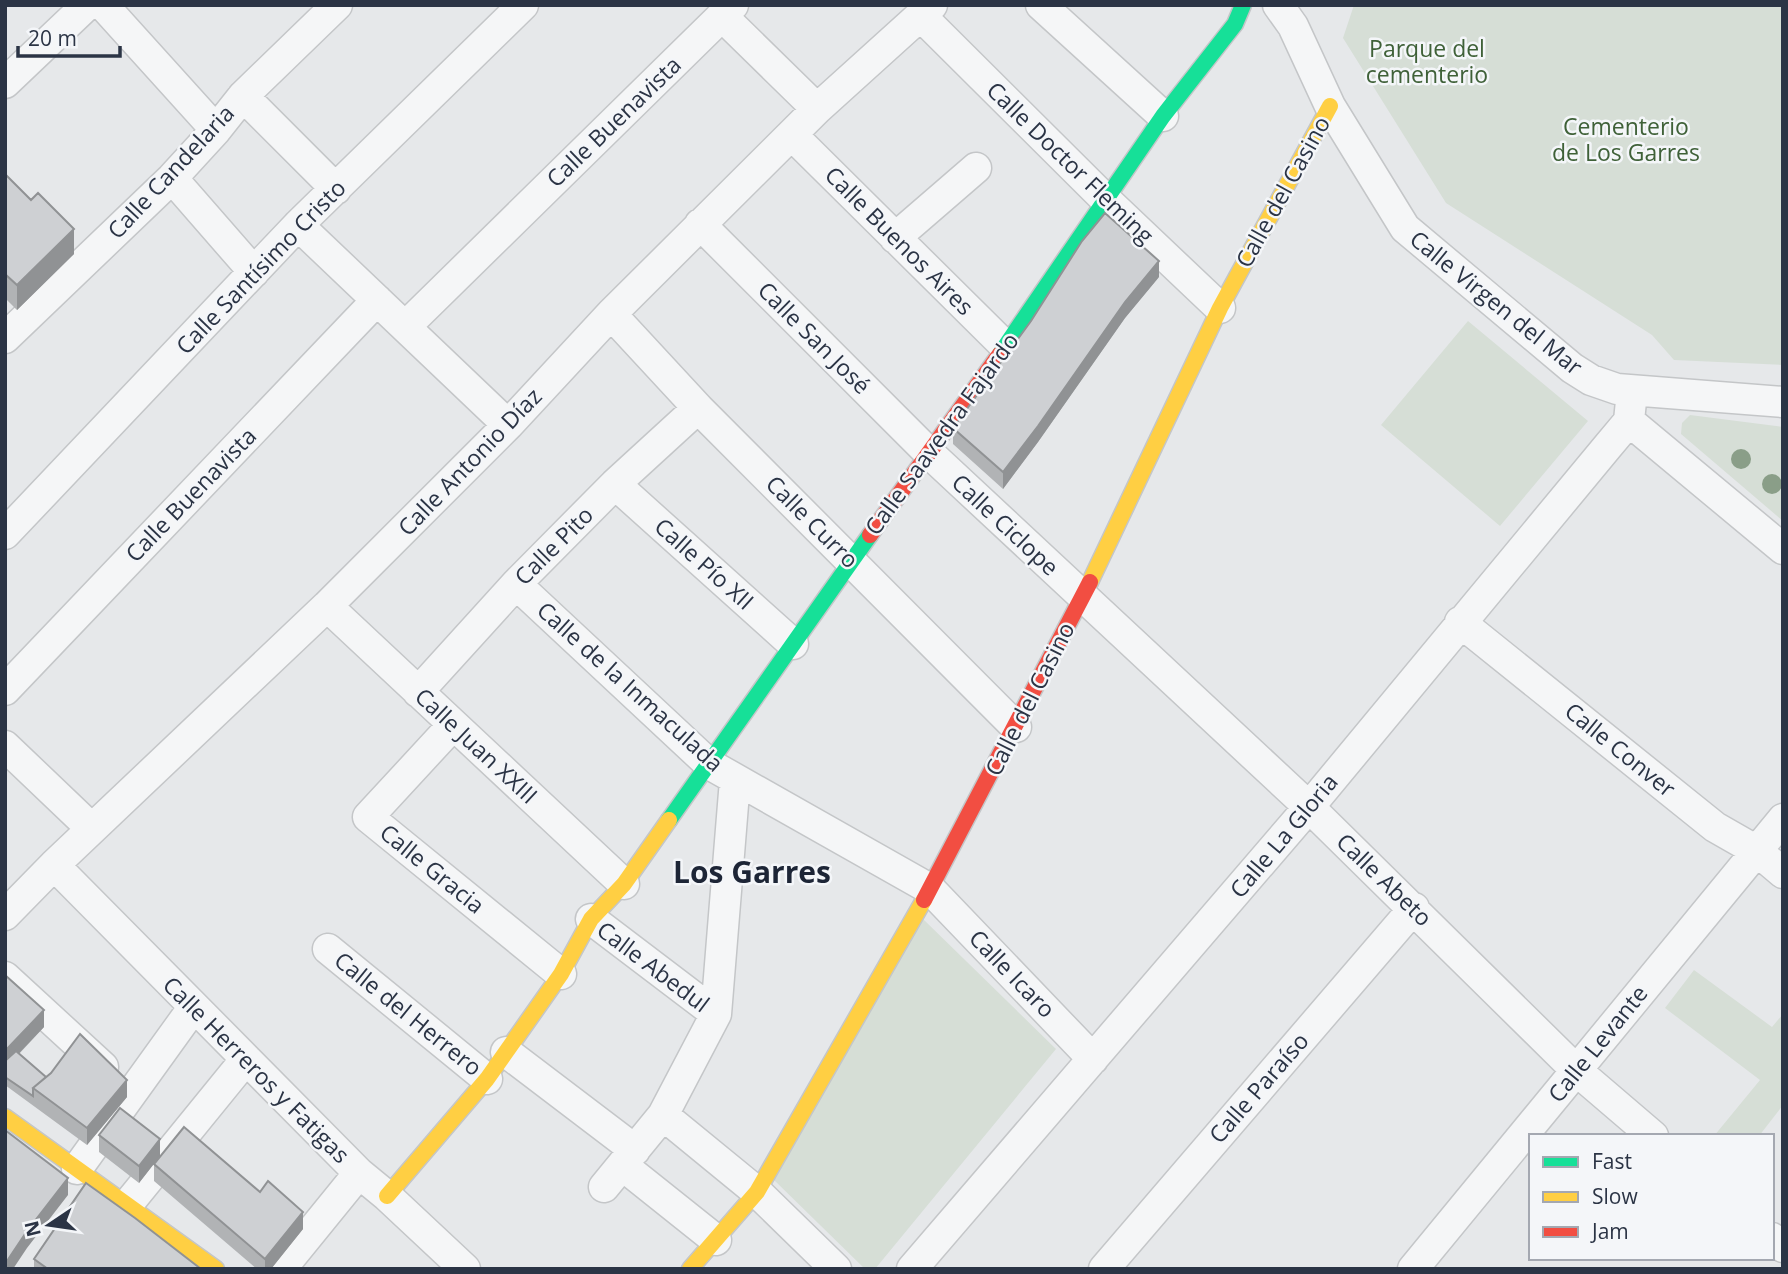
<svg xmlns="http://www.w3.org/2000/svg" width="1788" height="1274" viewBox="0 0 1788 1274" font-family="'Open Sans',sans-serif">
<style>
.green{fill:#d6ded6}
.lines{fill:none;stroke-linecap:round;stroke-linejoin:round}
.street-casing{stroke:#c4c6c8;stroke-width:33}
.fast-casing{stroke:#c4c6c8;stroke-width:19}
.slow-casing{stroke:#c4c6c8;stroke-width:19}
.jam-casing{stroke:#c4c6c8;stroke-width:19}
.street{stroke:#f5f6f7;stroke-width:30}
.fast{stroke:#16e098;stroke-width:16}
.slow{stroke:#ffcf43;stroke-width:16}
.jam{stroke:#f24e42;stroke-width:16}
.tree{fill:#8a9e88}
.wall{fill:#b1b3b5}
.shaded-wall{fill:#909294}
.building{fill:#ced0d3;stroke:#909294;stroke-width:2}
.labels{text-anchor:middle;stroke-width:5;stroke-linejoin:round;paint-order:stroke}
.park-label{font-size:23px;fill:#3f6138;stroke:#f4f6f9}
.street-label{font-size:23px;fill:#2b3445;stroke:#f4f6f9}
.district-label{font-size:30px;font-weight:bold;fill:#1d2536;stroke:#f4f6f9}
</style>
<rect width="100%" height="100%" fill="#e6e8ea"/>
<!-- green -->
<path class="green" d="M1354,5H1783V365L1674,360L1652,335L1446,203L1343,38Z
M1468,321L1588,421L1500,526L1381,425Z
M1690,415L1783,427V521L1681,434L1682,423Z
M923,919L1056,1049L875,1269H865L774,1180Z
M1694,970L1772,1027L1783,1014V1105L1759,1136H1714L1760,1080L1665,1008Z"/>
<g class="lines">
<defs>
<path id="street" d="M103,5L216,130
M1041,5L1163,116
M1278,5L1293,26L1330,106L1405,228L1572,368L1591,380L1617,389L1783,402
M722,16L817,109
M921,16L1105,199L1220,308
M5,83L87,5
M243,96L336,189
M792,135L1006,347
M172,178L254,272
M700,224L928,452L1309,807L1577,1071L1653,1136
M298,225L508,425
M895,238L976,168
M611,314L698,408L1016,727
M406,326L733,5
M5,338L172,178L216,130L243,96L337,5
M1629,421L1783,549
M615,484L793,644
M5,534L298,225L523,5
M516,584L709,764L930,889L1093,1059
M327,606L624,884
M1460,622L1715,827L1757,851L1783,873
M5,690L377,300
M418,692L516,584L615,484L698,408
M453,725L368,817L561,974
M5,746L92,829
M54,865L359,1173L387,1196L465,1269
M5,915L54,865L327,606L508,425L611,314L817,109L932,5
M591,919L716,1014
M328,949L487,1079
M5,977L103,1067
M506,1052L635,1150
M663,1115L757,1192L836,1269
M622,1165L716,1240
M77,1169L193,1008
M604,1187L663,1115L716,1014L735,780
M128,1204L246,1059
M1772,1238L1783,1247
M281,1269L359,1173
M912,1269L1309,807L1608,446L1629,421L1632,391
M1104,1269L1414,908
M1413,1269L1783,819"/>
<path id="fast" d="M1000,354L1163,116L1235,24L1243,5
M669,820L870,535"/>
<path id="slow" d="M1090,582L1220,308L1330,106
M5,1117L216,1269
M387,1196L487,1079L561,974L591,919L624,884L669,820
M690,1269L757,1192L924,900"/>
<path id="jam" d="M870,535L1000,354
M924,900L1090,582"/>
</defs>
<!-- street casing -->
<use href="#street" class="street-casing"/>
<!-- fast casing -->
<use href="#fast" class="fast-casing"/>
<!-- slow casing -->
<use href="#slow" class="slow-casing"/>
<!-- jam casing -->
<use href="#jam" class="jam-casing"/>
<!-- street -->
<use href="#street" class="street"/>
<!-- fast -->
<use href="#fast" class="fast"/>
<!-- slow -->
<use href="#slow" class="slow"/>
<!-- jam -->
<use href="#jam" class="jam"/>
</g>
<!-- trees -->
<g class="tree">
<circle cx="1741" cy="459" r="10"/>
<circle cx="1772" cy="484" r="10"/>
</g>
<!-- wall -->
<path class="wall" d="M5,174L74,254L17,310L5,298Z
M1159,277L1125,318L1038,442L1003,489L953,444V428Z
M1783,816V843L1782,842Z
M5,975L44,1027L19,1054L46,1077L127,1097L87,1145L5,1085Z
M99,1135L160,1156L139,1183L99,1152Z
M154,1164L303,1229L271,1269H257L154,1181Z
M34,1259L201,1269H34Z"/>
<!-- shaded-wall -->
<path class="shaded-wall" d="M74,229V254L17,310V285Z
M1159,261V277L1125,318L1038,442L1003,489V472L1125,302Z
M44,1010V1027L5,1068V1051Z
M127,1080V1097L87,1145V1128Z
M160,1139V1156L139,1183V1166Z
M68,1178V1195L27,1248L13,1269H5V1264L27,1231Z
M303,1212V1229L271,1269H265V1259Z"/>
<!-- building -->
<path class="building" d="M5,174L31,200L38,193L74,229L17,285L5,274Z
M1105,213L1159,261L1125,302L1038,426L1003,472L953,428L1031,321L1082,241Z
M5,975L44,1010L5,1051Z
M80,1034L127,1080L87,1128L33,1088L51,1073Z
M16,1051L46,1077L33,1088V1096L5,1077V1061Z
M120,1108L160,1139L139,1166L99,1135Z
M184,1127L260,1192L268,1181L303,1212L265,1259L154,1164Z
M5,1130L68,1178L27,1231L5,1264Z
M86,1183L135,1218L201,1269H48L34,1259Z"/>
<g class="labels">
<!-- park labels -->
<g class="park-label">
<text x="1427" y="57">Parque del<tspan x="1427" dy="26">cementerio</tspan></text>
<text x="1626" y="135">Cementerio<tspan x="1626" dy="26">de Los Garres</tspan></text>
</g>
<!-- street labels -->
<g class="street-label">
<text transform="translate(614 122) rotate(-44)" y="8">Calle Buenavista</text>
<text transform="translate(1070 163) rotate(44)" y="8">Calle Doctor Fleming</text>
<text transform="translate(171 172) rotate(-47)" y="8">Calle Candelaria</text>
<text transform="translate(1283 192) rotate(-61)" y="8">Calle del Casino</text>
<text transform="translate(899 241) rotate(45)" y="8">Calle Buenos Aires</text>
<text transform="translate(261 267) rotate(-46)" y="8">Calle Santísimo Cristo</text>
<text transform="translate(1496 303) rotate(39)" y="8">Calle Virgen del Mar</text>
<text transform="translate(814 338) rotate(45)" y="8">Calle San José</text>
<text transform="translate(942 434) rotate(-54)" y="8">Calle Saavedra Fajardo</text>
<text transform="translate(470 462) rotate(-46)" y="8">Calle Antonio Díaz</text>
<text transform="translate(191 495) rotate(-46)" y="8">Calle Buenavista</text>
<text transform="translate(812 522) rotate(45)" y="8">Calle Curro</text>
<text transform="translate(1005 525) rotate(43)" y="8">Calle Ciclope</text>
<text transform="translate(554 546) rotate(-45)" y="8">Calle Pito</text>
<text transform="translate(704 564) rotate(42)" y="8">Calle Pío XII</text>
<text transform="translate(630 687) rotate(42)" y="8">Calle de la Inmaculada</text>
<text transform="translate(1030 699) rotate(-63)" y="8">Calle del Casino</text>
<text transform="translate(476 746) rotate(43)" y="8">Calle Juan XXIII</text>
<text transform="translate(1620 750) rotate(39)" y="8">Calle Conver</text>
<text transform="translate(1284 836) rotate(-50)" y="8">Calle La Gloria</text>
<text transform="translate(432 869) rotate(39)" y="8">Calle Gracia</text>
<text transform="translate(1384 880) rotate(44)" y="8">Calle Abeto</text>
<text transform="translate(653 967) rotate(37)" y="8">Calle Abedul</text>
<text transform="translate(1012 974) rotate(46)" y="8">Calle Icaro</text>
<text transform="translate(408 1014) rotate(39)" y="8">Calle del Herrero</text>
<text transform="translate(1598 1044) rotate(-51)" y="8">Calle Levante</text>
<text transform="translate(256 1070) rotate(45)" y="8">Calle Herreros y Fatigas</text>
<text transform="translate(1259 1088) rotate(-49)" y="8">Calle Paraíso</text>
</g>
<!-- district labels -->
<g class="district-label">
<text x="752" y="883">Los Garres</text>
</g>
</g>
<!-- border -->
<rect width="1788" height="1274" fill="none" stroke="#2b3445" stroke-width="14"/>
<!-- legend -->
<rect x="1529" y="1134" width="245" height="126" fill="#f4f6f9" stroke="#a4a8b1" stroke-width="2"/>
<rect x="1543" y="1157" width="35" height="10" fill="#16e098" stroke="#a4a8b1" stroke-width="2"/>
<text x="1592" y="1169" font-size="21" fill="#2b3445">Fast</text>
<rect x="1543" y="1192" width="35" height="10" fill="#ffcf43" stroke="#a4a8b1" stroke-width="2"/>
<text x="1592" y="1204" font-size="21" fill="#2b3445">Slow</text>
<rect x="1543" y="1227" width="35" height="10" fill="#f24e42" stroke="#a4a8b1" stroke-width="2"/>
<text x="1592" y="1239" font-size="21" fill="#2b3445">Jam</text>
<!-- north arrow -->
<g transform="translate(49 1225) rotate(257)" stroke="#f4f6f9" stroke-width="5" paint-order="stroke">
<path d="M0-5L12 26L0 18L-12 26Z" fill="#2b3445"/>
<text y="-10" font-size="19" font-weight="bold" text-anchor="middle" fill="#2b3445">N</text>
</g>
<!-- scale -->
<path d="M18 46v10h102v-10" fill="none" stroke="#2b3445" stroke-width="3.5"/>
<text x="28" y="46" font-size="21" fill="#2b3445" stroke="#f4f6f9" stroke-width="5" paint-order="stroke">20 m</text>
</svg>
